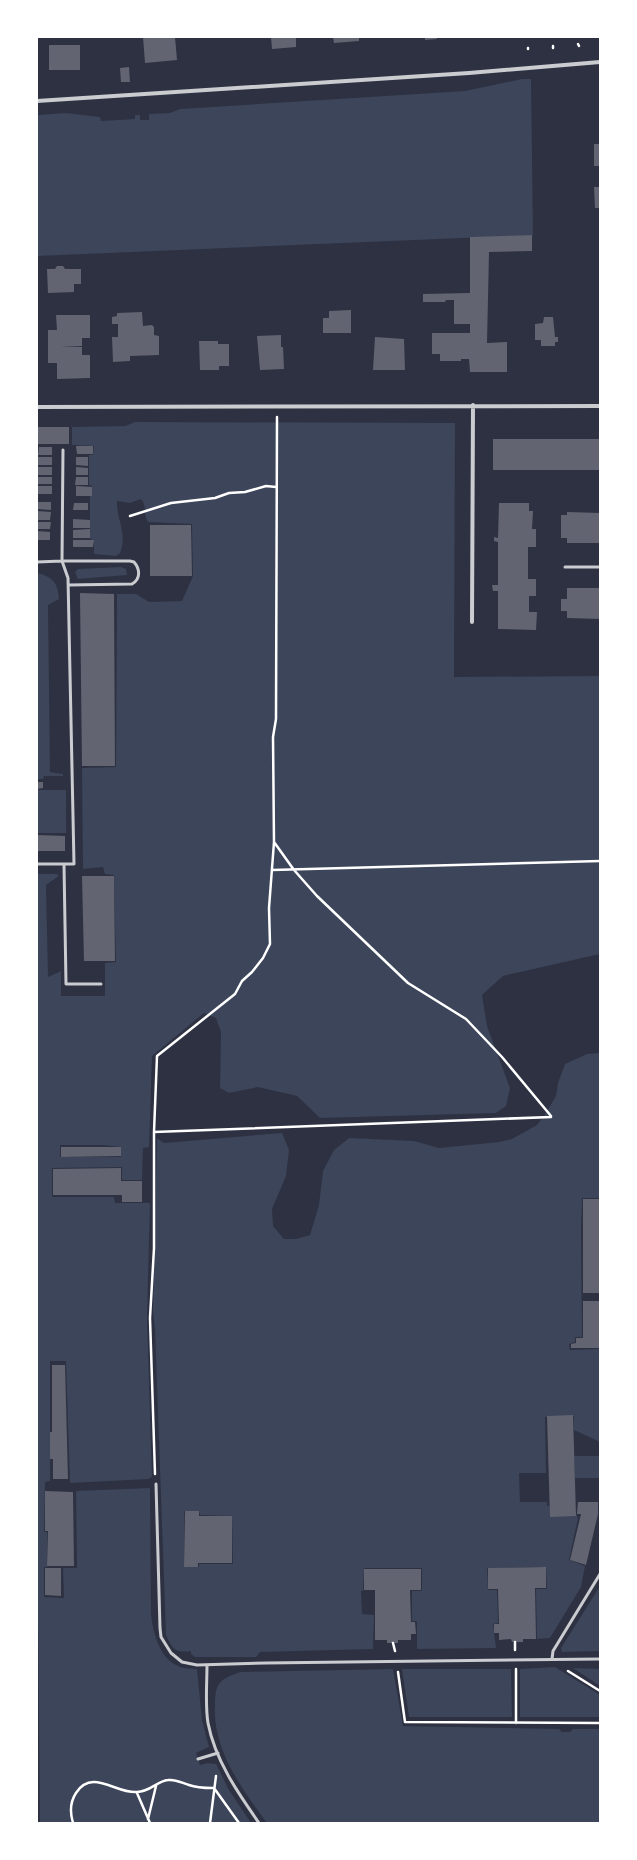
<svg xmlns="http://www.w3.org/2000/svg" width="637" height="1860" viewBox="0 0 637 1860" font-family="Overpass,sans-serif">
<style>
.green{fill:#3c4559;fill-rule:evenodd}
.building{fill:#626471}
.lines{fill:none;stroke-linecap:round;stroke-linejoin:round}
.path{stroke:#fff;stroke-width:2.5}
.service{stroke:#caccd0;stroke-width:3}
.minor{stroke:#caccd0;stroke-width:4}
</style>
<rect width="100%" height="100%" fill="#2d3142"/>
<!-- green -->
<path class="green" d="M522,79H531L533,235L37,256V117L39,115L66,113L100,117L101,121L135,119V115H140V120H149V114L170,113L180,109L465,91Z
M135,422L455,423L454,677L600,676V954L503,976L482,995L487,1026L510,1088L506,1106L496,1113L320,1118L297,1096L258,1087L229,1093L220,1088L221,1032L216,1018L204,1013L152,1056L149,1147L143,1148L142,1180H122V1167L52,1168V1197H114L115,1203H150L147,1318L152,1477L148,1479L70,1483L66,1361H50V1481L45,1482L44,1532H47V1567H44V1597L64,1598L63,1568H77L76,1491L150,1488L151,1614C153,1632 159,1658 178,1666C183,1669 192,1668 197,1669L202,1720L209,1747L196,1753L200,1765L208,1763L216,1764L229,1790L251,1823H40L37,1502V874H57L59,876L46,885L48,977L61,971V996H105V963L116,962L114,875L105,874L103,867L83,869L82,768L116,767L117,594H136L149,602L182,601L193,576L192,524L148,522C143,515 147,505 141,499L130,503L117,501C116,518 128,534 120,553L116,556L94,554V540L90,539V496H92V486L89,485V455H93L94,446L72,445V427L125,426ZM103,1145L121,1147V1157H60V1145Z
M121,567L126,569L127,575L78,579L75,572L78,569Z
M37,573C53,577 58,583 59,599L48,605L50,772L63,774V776H44L43,779H37Z
M37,790H66V833H37Z
M600,1053V1198H582L581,1229L582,1337H575V1342L569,1344L570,1350L600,1349V1442L574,1430V1416L545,1417L546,1473H519L520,1502H547V1506L573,1507L578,1518L569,1560L585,1566L581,1587L550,1638L537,1639L536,1589H547L546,1567L487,1568L488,1590H497L498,1623L493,1624L496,1648L417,1649V1621H412V1591H422V1568H364L363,1591H361L362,1614L374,1615L373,1649L260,1652L256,1657H195L191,1654V1651C175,1653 173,1650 166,1635L155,1330L153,1311L157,1138L164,1143L282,1133L289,1150L286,1176L272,1209L273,1226L284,1239H296L310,1235L319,1205L323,1171L334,1150L349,1138L414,1141L439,1148L499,1142L512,1139L537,1125L544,1116L556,1096L558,1083L565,1064L587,1054ZM184,1511H199L200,1515L232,1516L233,1564H199V1567H184Z
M574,1456H600V1478H575Z
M600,1586V1651L562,1652L561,1648Z
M555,1667L600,1695V1717H520V1669Z
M573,1668L600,1669V1686Z
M393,1669L403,1726L559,1729L562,1732H570L573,1729H600V1823H267C242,1789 212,1749 215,1705C215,1698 215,1690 219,1684C224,1677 233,1675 240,1672Z
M402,1669H511L512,1717H409Z"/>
<!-- building -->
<path class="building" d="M143,37H175L177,60L145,63Z
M271,37H296V47L272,49Z
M333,37H359V41L334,43Z
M425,37H436L437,39L425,40Z
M49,45H80V70H49Z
M129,67L130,82H121L120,68Z
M594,144H600V166H594Z
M594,187H600V208H595Z
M532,235V251L489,252L487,343L507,342V372H470L469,359H461V361H440V354H432V333H470V324H454V300H446L445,302H423V294L470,293V237Z
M57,266H63L65,269H81V284H74V292L48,293L47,269H55Z
M351,310V333H323V318H329V311Z
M142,312L143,326L152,325L154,327V335L159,336V355L130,356V361L113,362L112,337H118V324H112V317L117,316V313Z
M56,315H90V338H82V346L61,347H82V355H90V378L57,379V363H48V330H57Z
M544,317H553L555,337H558V342H555V346H541V340H535V324L543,323Z
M281,335V347H283L284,369L260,370L257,336Z
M375,337L404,339L405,370H373Z
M199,341H218V344H229V366H219V370H200Z
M37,427H69V444H37Z
M493,439H600V470H493Z
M76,446H93V454H77Z
M39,447H52V455H38Z
M37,457H52V465H37Z
M76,457H88V466L76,465Z
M37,467H52V475H37Z
M76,467L88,468V475H76Z
M37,477H52V484H37Z
M76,477H88V485H75Z
M37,486H52V494H37Z
M76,486L92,487V496H76Z
M37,502H51V510L37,509Z
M74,503H88V510H73Z
M499,503H529V511H533L532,529H536V547H528V579H536V596H529V612H537L536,630L498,629V591H493L492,585H498V542L494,541V537L498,538Z
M37,511L51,512L50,520H37Z
M567,512L600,513V543H567V538H561V515H567Z
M73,519L90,520V528H73Z
M37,522H51L50,529H37Z
M150,525H191L192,576H150Z
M90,529V538H73V530Z
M37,531L50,532V540H37Z
M73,540H94L93,547H73Z
M567,588H600V619L567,618V611H561V599H567Z
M80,593L114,594L115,766H82Z
M37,782H43V788L37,789Z
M37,835L65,836V851H37Z
M82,876H114L115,961H84Z
M61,1147H121V1156L61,1157Z
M121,1168V1181H142V1202H122V1195H53V1169Z
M583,1199H600V1293H583Z
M583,1301H600V1348H571V1344L576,1343V1338H583Z
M52,1365H65L68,1479H53V1459H50V1432H52Z
M573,1415L576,1516L550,1517L547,1416Z
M45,1491L73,1492L74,1566H47L48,1531H45Z
M578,1502H598V1514L586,1565L570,1560L581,1514H577Z
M185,1511H199V1516H232V1563H198V1567H184Z
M546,1567V1588H535L536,1639H523V1642H512L511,1639L499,1640V1633H494V1624H499L498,1589H488V1568Z
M45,1568H61V1596L45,1595Z
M364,1569H421V1590H410L411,1622H415L416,1634H411V1640H398V1643H387V1640H375V1590H364Z"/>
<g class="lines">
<!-- path -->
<path class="path" d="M578,44L579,46
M553,46V48
M528,48V49
M130,516L171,503L215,498L229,493L245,492L266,486L276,487
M274,842L294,870L317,896L408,983L466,1019L502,1057L551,1116
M272,870L600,861
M154,1132L551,1117
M155,1474L150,1318L154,1248V1132L157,1056L235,994L242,981L252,972L263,958L270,944L269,908L274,842L273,737L276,719L277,417
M515,1642V1650
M393,1643L395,1651
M516,1669V1723
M568,1671L600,1691
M398,1672L405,1722L600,1723
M214,1788L239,1823
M137,1793L150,1823
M148,1819L156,1786
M73,1823C70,1813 70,1802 76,1793C92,1768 116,1794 137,1792C150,1792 157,1781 168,1780C176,1779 182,1783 189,1785C197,1788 205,1788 213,1788
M210,1823L216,1776"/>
<!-- service -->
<path class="service" d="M63,450L62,561H130L134,562C140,569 141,579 132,584L69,585
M37,562L62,561L68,578L74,864H37
M565,567H600
M64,865L66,984H101
M156,1484L160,1628L161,1637L171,1653L182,1662L197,1665L266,1663L600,1659
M552,1659L553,1651L600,1574
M207,1665C207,1684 205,1705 208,1723C215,1760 238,1793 259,1823
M198,1759L218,1753"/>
<!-- minor -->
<path class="minor" d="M37,101L469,73L600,62
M37,407L600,406
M472,622L473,405"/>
</g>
<!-- border -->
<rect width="637" height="1860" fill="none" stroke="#ffffff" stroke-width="76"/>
</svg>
